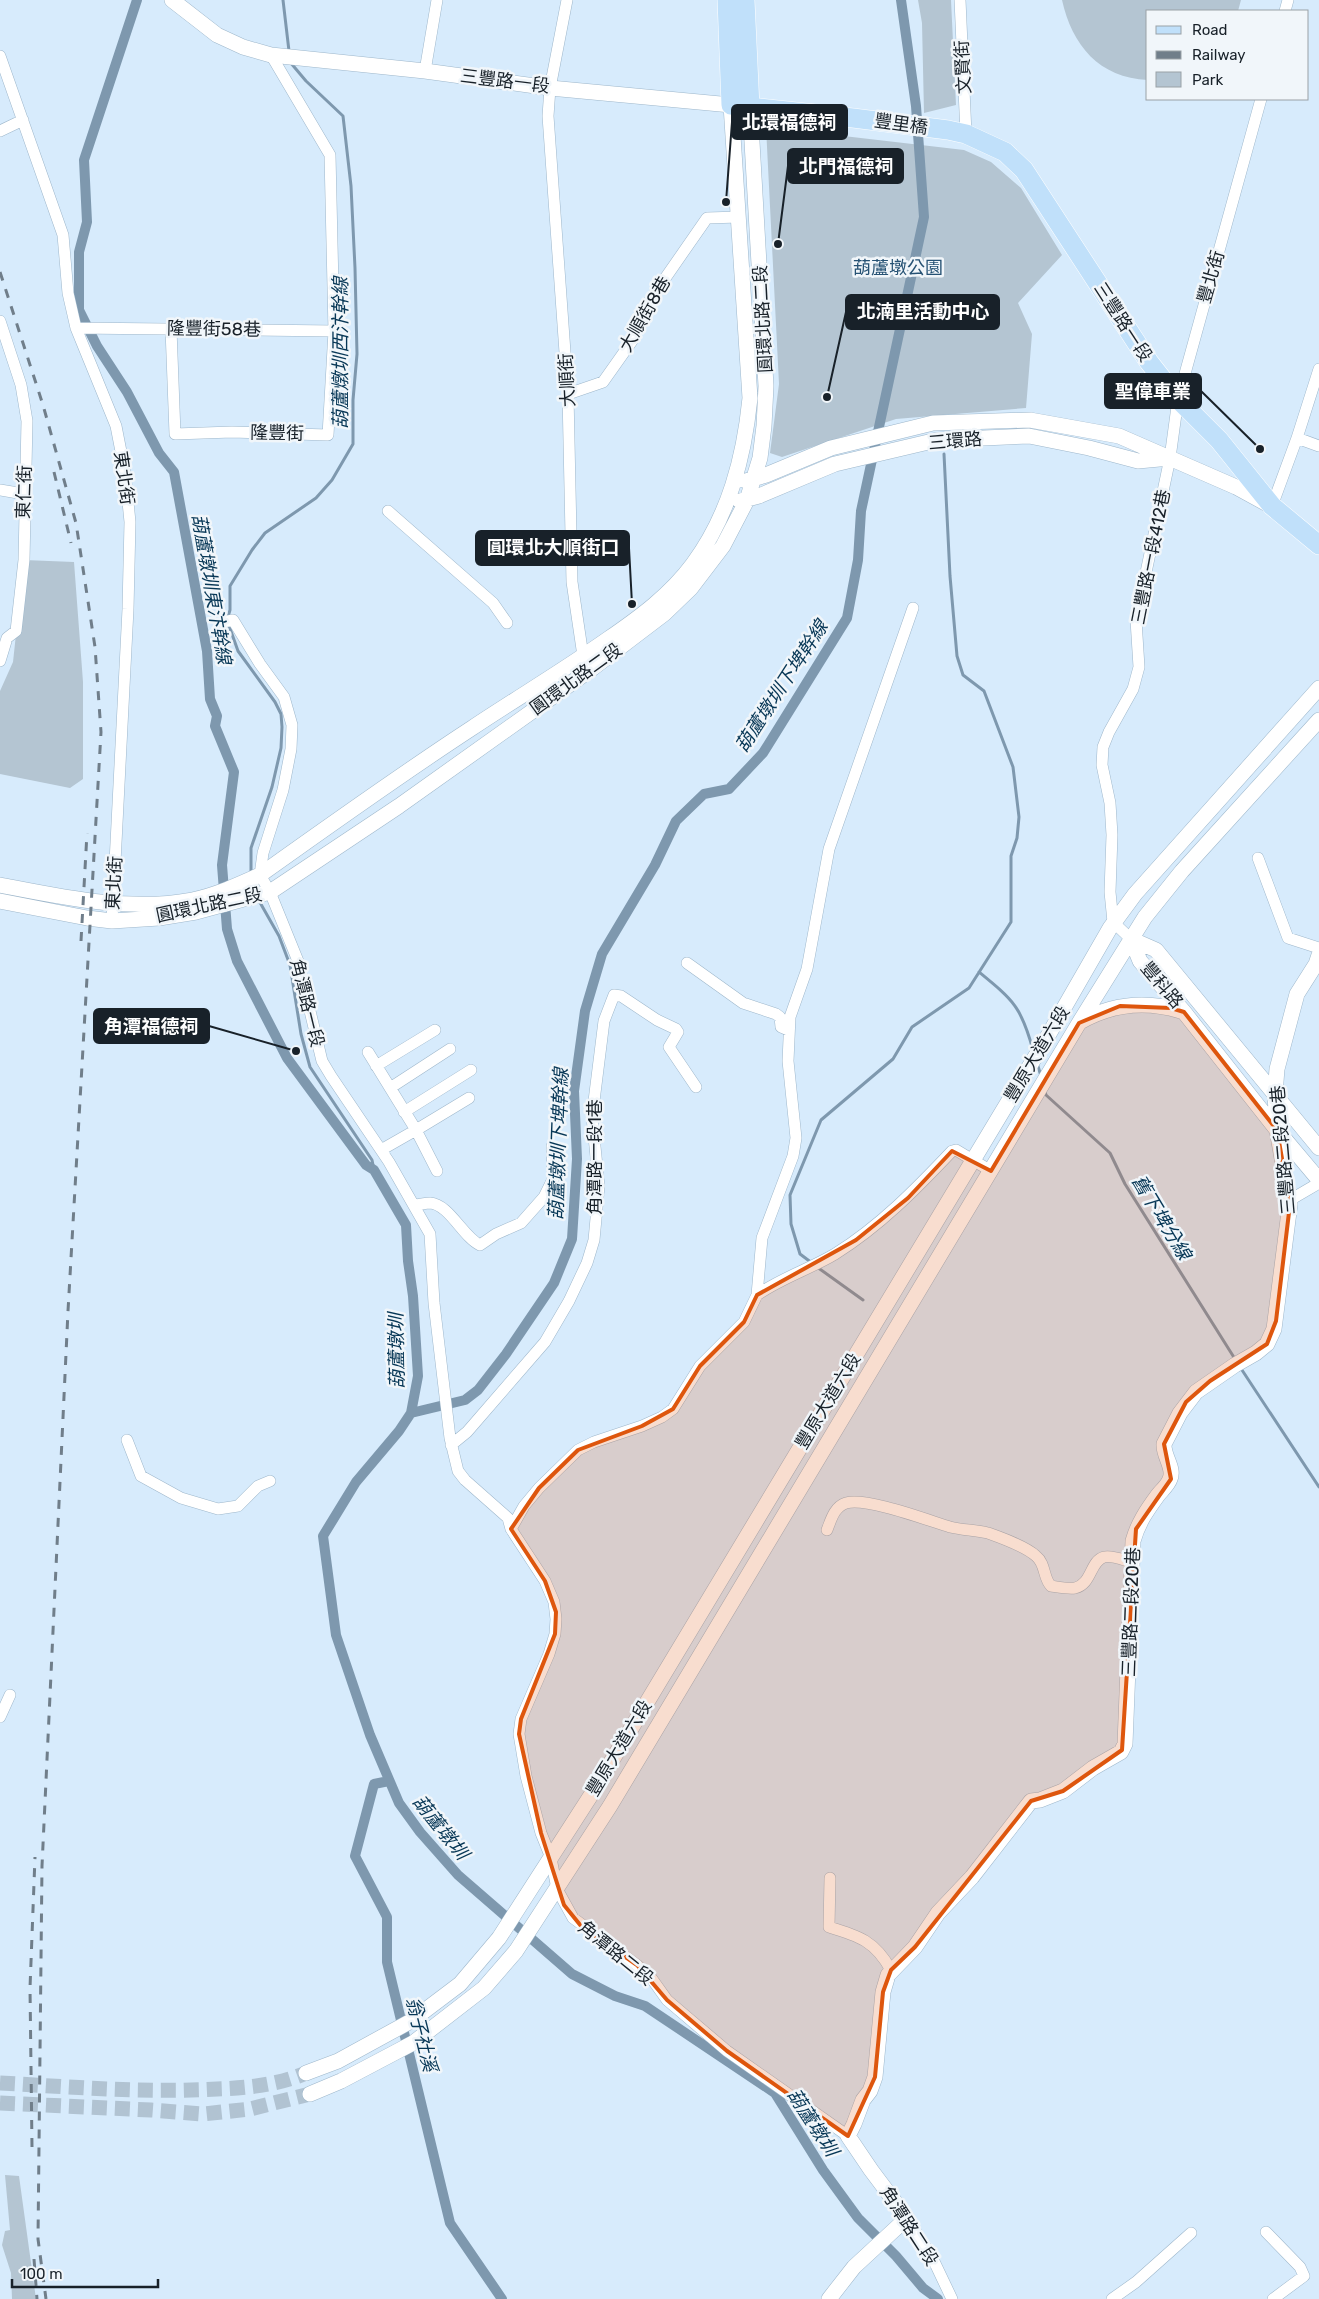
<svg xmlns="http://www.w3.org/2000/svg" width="1319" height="2299" viewBox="0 0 1319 2299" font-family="Rubik,'Noto Sans TC',sans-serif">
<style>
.green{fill:#b4c5d2}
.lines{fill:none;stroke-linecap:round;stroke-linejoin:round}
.stream{stroke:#7e98ae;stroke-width:3}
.canal{stroke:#7e98ae;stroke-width:10}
.tertiary-tunnel{stroke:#b1c3d2;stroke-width:15;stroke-dasharray:15 8;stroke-linecap:butt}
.minor-casing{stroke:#9eb7cb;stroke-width:12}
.tertiary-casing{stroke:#9eb7cb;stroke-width:16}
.primary-casing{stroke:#fff;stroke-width:20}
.minor{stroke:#fff;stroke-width:11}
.tertiary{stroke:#fff;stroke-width:15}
.primary{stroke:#c0e0fa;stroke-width:19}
.rail{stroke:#707e8a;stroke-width:3;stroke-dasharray:9 9;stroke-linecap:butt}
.marked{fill:#de560d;fill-opacity:0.2;stroke:#de560d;stroke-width:4;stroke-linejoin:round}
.labels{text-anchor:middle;stroke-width:5;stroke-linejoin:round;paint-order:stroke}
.street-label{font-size:18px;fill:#182129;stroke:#f1f6fa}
.park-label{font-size:18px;fill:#265274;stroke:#f1f6fa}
.water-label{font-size:19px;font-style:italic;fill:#073756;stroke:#f1f6fa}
.leader{fill:none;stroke:#182129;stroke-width:2}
.callout-dot{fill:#182129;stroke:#f1f6fa;stroke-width:2}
.callout{fill:#182129;stroke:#182129;stroke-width:2}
.callout-label{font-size:19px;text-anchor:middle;font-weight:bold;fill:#fff}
</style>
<rect width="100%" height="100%" fill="#d7ebfc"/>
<!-- green -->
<path class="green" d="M918,0H951L956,105L924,113L922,23Z
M1062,0H1241L1238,11H1148V80C1099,78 1072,45 1062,0Z
M766,127L964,150L991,162L1021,188L1062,255L1018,303L1032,334L1026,408L896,419L782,457L770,453L779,384Z
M24,560L74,562L83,682V779L70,788L0,774V691L13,662Z
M5,2175L19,2176L36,2299H12L11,2273L2,2245L5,2231L10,2230Z"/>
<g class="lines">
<!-- stream -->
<path class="stream" d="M283,0L289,51
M251,874V848L272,787L281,748L282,727L281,714L275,702L238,651L227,620L230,610V586L252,550L265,533L316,498L332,480L353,444V400L357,354L355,268L351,186L343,116L306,81L290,62
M258,899L279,936L290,965L301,1034L310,1067L372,1160L374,1170
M979,972C1013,1000 1021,1006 1033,1050
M1037,1063L1041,1076
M1045,1092L1046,1095L1110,1153L1125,1184L1235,1359
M812,1263L800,1254L791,1224L790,1195L821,1120L893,1059L912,1027L969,988L1011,922V856L1017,838L1019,817L1013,767L984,691L963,675L957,656L950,576L944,454
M817,1267L863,1300
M1240,1367L1319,1487"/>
<!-- canal -->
<path class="canal" d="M137,0L84,160L87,222L79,252V310L97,346L127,392L159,453L174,472L207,651L210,699L217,716L215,726L234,772L222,865L227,929L237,961L287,1058L366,1165L374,1170L406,1225L408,1261L413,1296L418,1376L411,1413L399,1431L356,1482L323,1536L336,1635L370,1735L399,1803L420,1832L458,1875L572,1974L615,1996L645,2006L775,2093L823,2170L858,2218L896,2256L923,2288L938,2299
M411,1413L465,1400L478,1390L506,1354L554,1283L572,1239L577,1159L574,1091L585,1011L602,954L655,865L676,821L704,794L729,789L763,753L847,618L858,560L861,511L924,217L916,106L901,0
M389,1781L374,1784L355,1856L387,1917V1962L450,2223L502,2299"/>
<!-- tertiary-tunnel -->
<path class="tertiary-tunnel" d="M0,2083C72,2087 145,2093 217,2089C247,2088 278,2085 306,2073
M0,2103L151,2110L203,2114L250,2109L310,2094"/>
<defs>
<path id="minor" d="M567,0L550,88L548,116L568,394L572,582L583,656L593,668
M960,0L966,134
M1285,11L1288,0
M0,56L63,235L68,293L76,328L116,426L125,472L130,522L128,609L112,921
M425,71L437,0
M0,131L23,120
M0,321L21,385L27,421L24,560L16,631L7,638L0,661
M76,328L334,331
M171,329L175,434L232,432L328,435L334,331L330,155L271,55
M568,394L603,382L632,341L650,300L707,218L739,217
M1297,438L1319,446
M0,490L24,494
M1272,506L1297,438L1319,369
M388,511L493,603L507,623
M223,622L233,620L260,664L284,697L292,725L291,749L283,790L263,853L260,875L270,892L298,961L322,1061L331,1076L389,1162L430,1234L434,1303L450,1438L458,1471L465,1480L508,1518L511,1529L545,1581L554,1602L556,1619L555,1634L549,1654L521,1719L519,1734L526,1776L541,1833L551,1858L557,1889L573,1918L637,1965L652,1979L667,2000L727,2051L848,2136
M1258,858L1288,938L1319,948
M1131,939L1113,922L1110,892L1112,835L1110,803L1102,765L1103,747L1109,732L1133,689L1139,667L1136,620L1170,458L1178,399L1261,99
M687,963L743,1003L776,1014L780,1017L781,1027L788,1030
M368,1052L416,1130L381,1150
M376,1066L435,1030
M390,1088L450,1049
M404,1112L471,1070
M437,1171L416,1130L469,1098
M1290,1200L1319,1183
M414,1205C419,1205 425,1203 430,1203C449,1204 463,1237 480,1245L496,1234L521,1223L544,1197L553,1179L552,1146
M757,1295C781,1278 810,1269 835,1254C880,1226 916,1189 952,1151L956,1150L991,1171
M127,1440L141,1476L181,1498L218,1509L238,1506L258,1486L270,1481
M451,1445L467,1432L545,1342L569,1301L587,1263L594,1240L599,1186L592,1117L604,1021L614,995L621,996L657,1020L676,1029L678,1032L669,1047L696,1087
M511,1529L524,1506L539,1488L578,1450L594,1442L642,1426L662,1417L673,1409L700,1366L744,1322L757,1295L762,1238L793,1156L796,1138L788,1061L790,1017L807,969L829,849L913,608
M827,1530C831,1520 834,1507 846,1503C866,1497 927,1520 950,1527C962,1530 975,1530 988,1533C1002,1538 1025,1546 1036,1556C1046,1564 1043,1578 1051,1586C1058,1587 1068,1589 1075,1588C1092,1584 1090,1561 1104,1557C1112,1555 1123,1560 1131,1562
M0,1717L10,1695
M830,1878L829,1927C859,1936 875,1941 891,1970
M907,2218L932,2257L952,2299
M1266,2232L1300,2267L1304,2276L1273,2299
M1112,2299L1136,2282L1191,2233"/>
<path id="tertiary" d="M746,481L766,475L831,448L933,423L1030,420L1119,436L1236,487L1269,505
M740,501L759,496L835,464L937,440L1029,436L1089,448L1138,461L1170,458
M0,885C62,897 129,912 192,900C216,895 238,885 260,875C330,825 400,775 472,728C517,698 564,670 608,639C640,617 670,595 693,564C729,515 744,458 750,398L731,105L550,88L425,71L271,55L243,47L217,35L172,0
M0,901L87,918L112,921L159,918L196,912L270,892L399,806L593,668L664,614L691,588L723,546L747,500L760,458L764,426L766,386L750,107
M1131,939L1140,961L1184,1012L1277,1130L1319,1180
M1131,939L1156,950L1319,1148
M1080,1022C1113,1003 1147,1000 1184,1012
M306,2073L338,2061L411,2021L460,1984L499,1938L593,1792L1049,1034L1110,928L1135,894L1319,688
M310,2094L341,2081L413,2043L484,1988L516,1951L610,1806L1079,1023L1145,917L1182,871L1319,720
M829,2299L854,2267L907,2218L871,2170L848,2136L854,2124L863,2100L870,2091L875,2077L883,1992L888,1975L915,1947L938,1913L972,1877L1031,1801L1040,1800L1063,1791L1093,1768L1121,1752L1125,1744L1133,1541C1138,1523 1147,1510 1158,1495C1162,1490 1168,1485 1170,1479C1175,1468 1163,1456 1164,1444L1180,1413L1196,1392L1235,1365L1256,1353L1267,1344L1274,1329L1290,1204L1277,1130L1275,1094L1277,1069L1297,994L1316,964L1319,955"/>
<path id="primary" d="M727,0L731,105L853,118L948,130L966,134L1005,152L1024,170L1149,362L1178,399L1219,440L1272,506L1319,545
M745,0L750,107"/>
</defs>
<!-- minor casing -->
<use href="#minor" class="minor-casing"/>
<!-- tertiary casing -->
<use href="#tertiary" class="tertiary-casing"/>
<!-- primary casing -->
<use href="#primary" class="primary-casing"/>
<!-- minor -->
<use href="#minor" class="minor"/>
<!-- tertiary -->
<use href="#tertiary" class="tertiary"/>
<!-- primary -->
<use href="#primary" class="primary"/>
<!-- rail -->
<path class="rail" d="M0,272L43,405L76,523L95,647L101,732L68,1311L42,1866L38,2239L46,2299
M54,472L71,543
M81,941L87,833
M32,2147L30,1988L35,1857
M34,2259L37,2299"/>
</g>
<!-- marked area -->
<path class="marked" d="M1120,1006L1171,1008L1184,1012L1277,1130L1290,1204L1276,1321L1267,1344L1210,1381L1186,1402L1164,1444L1171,1479L1136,1529L1122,1750L1063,1791L1031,1801L915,1947L891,1970L883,1992L875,2077L848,2136L727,2051L667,2000L637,1965L581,1926L564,1905L541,1833L519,1734L521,1719L555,1634L556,1612L545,1581L511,1529L539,1488L578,1450L642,1426L673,1409L700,1366L744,1322L757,1295L856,1240L908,1198L952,1151L991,1171L1079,1023Z"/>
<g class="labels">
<!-- street labels -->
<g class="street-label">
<text transform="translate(963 67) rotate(-93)" y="6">文賢街</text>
<text transform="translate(505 81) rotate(7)" y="6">三豐路一段</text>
<text transform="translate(901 124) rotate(8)" y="6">豐里橋</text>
<text transform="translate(1211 277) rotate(-74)" y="6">豐北街</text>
<text transform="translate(645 314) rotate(-60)" y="6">大順街8巷</text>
<text transform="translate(763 319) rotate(-93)" y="6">圓環北路二段</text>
<text transform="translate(1123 322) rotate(57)" y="6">三豐路一段</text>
<text transform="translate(214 329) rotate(1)" y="6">隆豐街58巷</text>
<text transform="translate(567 380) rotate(-93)" y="6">大順街</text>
<text transform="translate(277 433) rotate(1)" y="6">隆豐街</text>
<text transform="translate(955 441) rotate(-5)" y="6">三環路</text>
<text transform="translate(124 478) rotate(82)" y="6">東北街</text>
<text transform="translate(24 492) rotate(-88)" y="6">東仁街</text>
<text transform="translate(1151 557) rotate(-79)" y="6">三豐路一段412巷</text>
<text transform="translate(576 679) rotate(-36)" y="6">圓環北路二段</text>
<text transform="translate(114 883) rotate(-87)" y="6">東北街</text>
<text transform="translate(209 905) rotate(-12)" y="6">圓環北路二段</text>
<text transform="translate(1162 985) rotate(50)" y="6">豐科路</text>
<text transform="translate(307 1003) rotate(76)" y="6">角潭路一段</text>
<text transform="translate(1037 1054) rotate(-59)" y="6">豐原大道六段</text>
<text transform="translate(1283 1150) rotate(-95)" y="6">三豐路二段20巷</text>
<text transform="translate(595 1157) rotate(-90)" y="6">角潭路一段1巷</text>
<text transform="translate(828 1401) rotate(-59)" y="6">豐原大道六段</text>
<text transform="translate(1131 1612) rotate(-88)" y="6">三豐路二段20巷</text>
<text transform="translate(619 1748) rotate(-59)" y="6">豐原大道六段</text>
<text transform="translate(616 1953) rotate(39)" y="6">角潭路二段</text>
<text transform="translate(909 2226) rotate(57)" y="6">角潭路二段</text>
</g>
<!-- park labels -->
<g class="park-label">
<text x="898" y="274">葫蘆墩公園</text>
</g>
<!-- water labels -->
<g class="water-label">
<text transform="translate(340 353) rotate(-90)" y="7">葫蘆燉圳西汴幹線</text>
<text transform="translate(212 589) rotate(80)" y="7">葫蘆墩圳東汴幹線</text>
<text transform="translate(781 686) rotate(-57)" y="7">葫蘆墩圳下埤幹線</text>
<text transform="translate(558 1144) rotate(-88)" y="7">葫蘆墩圳下埤幹線</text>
<text transform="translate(1162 1217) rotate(59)" y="7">舊下埤分線</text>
<text transform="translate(396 1351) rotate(-91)" y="7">葫蘆墩圳</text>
<text transform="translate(441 1827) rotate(51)" y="7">葫蘆墩圳</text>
<text transform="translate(422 2034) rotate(76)" y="7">翁子社溪</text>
<text transform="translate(813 2122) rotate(57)" y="7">葫蘆墩圳</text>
</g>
</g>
<!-- callouts -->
<path class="leader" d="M726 202L732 122M778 244L788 166M827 397L846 312M1260 449L1201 391M632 604L629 548M296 1051L209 1026"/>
<g class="callout-dot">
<circle cx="726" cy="202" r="5"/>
<circle cx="778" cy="244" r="5"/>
<circle cx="827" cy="397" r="5"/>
<circle cx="1260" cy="449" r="5"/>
<circle cx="632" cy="604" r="5"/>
<circle cx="296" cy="1051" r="5"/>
</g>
<g class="callout">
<rect x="732" y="105" width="115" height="34" rx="5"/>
<rect x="788" y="149" width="115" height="34" rx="5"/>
<rect x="846" y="295" width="153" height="34" rx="5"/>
<rect x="1105" y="374" width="96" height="34" rx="5"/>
<rect x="476" y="531" width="153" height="34" rx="5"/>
<rect x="94" y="1009" width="115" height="34" rx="5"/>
</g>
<g class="callout-label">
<text x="789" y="129">北環福德祠</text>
<text x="846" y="173">北門福德祠</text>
<text x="923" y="318">北湳里活動中心</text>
<text x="1153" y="398">聖偉車業</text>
<text x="553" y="554">圓環北大順街口</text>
<text x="151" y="1033">角潭福德祠</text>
</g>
<!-- legend -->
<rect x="1146" y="10" width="162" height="90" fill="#f1f6fa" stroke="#9aa1a6"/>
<rect x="1156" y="26" width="25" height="8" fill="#c0e0fa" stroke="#9aa1a6"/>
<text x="1192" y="35" font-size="15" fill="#182129">Road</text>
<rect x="1156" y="51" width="25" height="8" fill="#707e8a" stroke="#9aa1a6"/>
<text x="1192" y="60" font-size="15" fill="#182129">Railway</text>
<rect x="1156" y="72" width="25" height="15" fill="#b4c5d2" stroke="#9aa1a6"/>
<text x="1192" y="85" font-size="15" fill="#182129">Park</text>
<!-- scale -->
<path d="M12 2279v8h146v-8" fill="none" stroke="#182129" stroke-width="2.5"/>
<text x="20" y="2279" font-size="15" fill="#182129" stroke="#f1f6fa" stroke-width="4" paint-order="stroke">100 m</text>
</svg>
